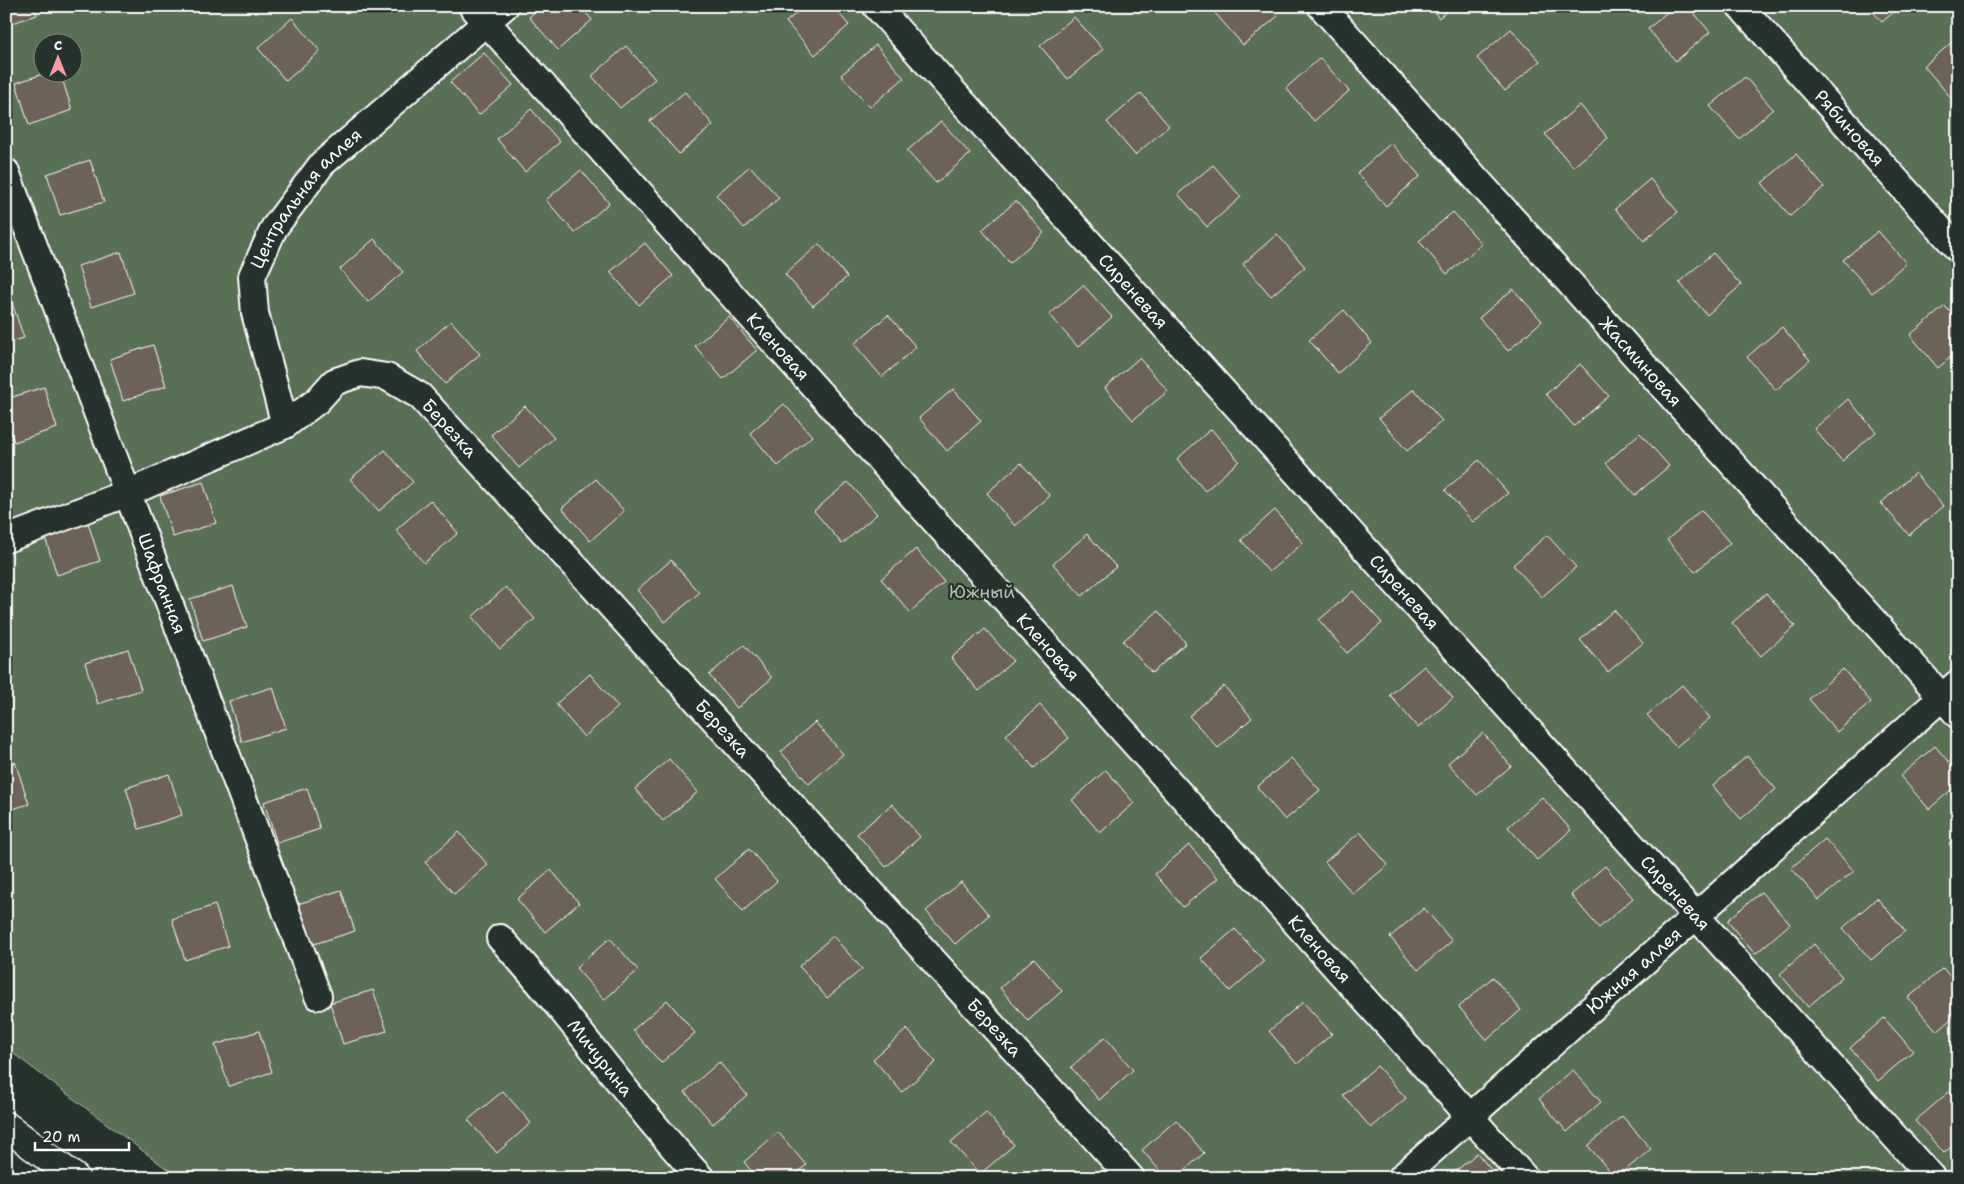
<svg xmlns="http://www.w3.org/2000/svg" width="1964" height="1184" viewBox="0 0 1964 1184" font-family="'Shantell Sans',sans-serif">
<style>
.green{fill:#586f53;stroke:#acb7a9;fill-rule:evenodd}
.building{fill:#6d6258;stroke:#fff}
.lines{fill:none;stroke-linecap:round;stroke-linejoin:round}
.minor-casing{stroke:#fff;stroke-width:30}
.secondary-casing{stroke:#fff;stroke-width:31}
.minor{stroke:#26332d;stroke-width:26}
.secondary{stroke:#26332d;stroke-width:28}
.labels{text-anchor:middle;stroke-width:4.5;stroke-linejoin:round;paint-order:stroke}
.street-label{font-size:18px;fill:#fff;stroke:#26332d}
.park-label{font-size:18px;fill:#b4beb2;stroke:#26332d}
</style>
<rect width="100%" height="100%" fill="#26332d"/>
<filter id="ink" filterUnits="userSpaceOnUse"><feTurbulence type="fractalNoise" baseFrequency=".02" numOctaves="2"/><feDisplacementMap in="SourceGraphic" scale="10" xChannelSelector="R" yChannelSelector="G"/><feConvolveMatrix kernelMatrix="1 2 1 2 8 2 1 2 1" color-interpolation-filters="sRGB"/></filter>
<g filter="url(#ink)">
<!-- green -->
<path class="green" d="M6,6H1958V1178H179L6,1048ZM42,42H72V72H42Z"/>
<!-- building -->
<path class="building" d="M6,6H34L37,15L6,25Z
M383,6H400L390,15Z
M541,6H580L592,20L558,50L529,17Z
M805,6H832L849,25L815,55L786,22Z
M1223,6H1269L1278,16L1243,45L1215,13Z
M1429,6H1452L1439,18Z
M1674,6H1688L1710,32L1676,61L1648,29Z
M1868,6H1901L1882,22Z
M1074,17L1103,49L1068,79L1040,46Z
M292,18L320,51L286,81L258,48Z
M1511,29L1540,61L1505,91L1477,58Z
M1958,37V94L1952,99L1924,66Z
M876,45L904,78L870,107L841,75Z
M626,46L655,79L620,108L592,76Z
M484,53L513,85L479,115L450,82Z
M1320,58L1349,91L1314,121L1286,88Z
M49,72H60L72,110L29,125L16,83Z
M1745,77L1773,109L1739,139L1710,106Z
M685,92L713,125L679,154L650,121Z
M1141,93L1169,126L1135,155L1107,122Z
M1580,105L1608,138L1573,167L1545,134Z
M531,109L560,142L525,172L497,139Z
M941,121L970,154L936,183L907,151Z
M1391,143L1420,176L1386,206L1357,173Z
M1796,154L1824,187L1790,216L1762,183Z
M90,160L104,202L60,215L47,174Z
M1213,165L1241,197L1207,227L1178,194Z
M750,166L779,198L744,228L716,195Z
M581,170L609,203L575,233L546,200Z
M1650,179L1678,212L1644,241L1615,209Z
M1016,201L1044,233L1010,263L982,230Z
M1453,212L1482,244L1447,274L1419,241Z
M1878,231L1906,263L1872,293L1843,260Z
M1277,234L1305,267L1271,296L1243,264Z
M374,239L403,272L368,302L340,269Z
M645,243L673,276L639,305L610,272Z
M819,244L847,277L813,306L785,274Z
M121,252L134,293L91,307L78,266Z
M1713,253L1741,285L1707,315L1679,282Z
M1083,285L1112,317L1078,347L1049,315Z
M1513,289L1542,321L1508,351L1479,318Z
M10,297L24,338L6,343V298Z
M1945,306L1958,321V351L1938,368L1910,335Z
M1344,310L1372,343L1338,373L1309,340Z
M888,315L916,347L882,377L854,344Z
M729,317L757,350L723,379L695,346Z
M451,321L480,354L445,384L417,351Z
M1782,327L1810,360L1776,390L1747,357Z
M153,345L166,386L123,401L110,359Z
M1139,358L1168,391L1133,420L1105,388Z
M1580,364L1609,396L1574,426L1546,394Z
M44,387L57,428L14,442L6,418V399Z
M953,389L981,421L947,451L919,418Z
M1414,389L1442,421L1407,451L1379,418Z
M1848,399L1876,432L1842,461L1814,429Z
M784,404L812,436L778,466L750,433Z
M525,406L554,438L519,468L491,435Z
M1211,429L1239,461L1205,491L1177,459Z
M1640,433L1669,466L1635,495L1606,463Z
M385,450L413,482L379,511L350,479Z
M1479,460L1508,493L1473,522L1445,490Z
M1021,463L1050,496L1015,526L987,493Z
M1915,473L1943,506L1909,535L1881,503Z
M596,479L624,511L590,541L562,508Z
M203,482L216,523L173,537L160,496Z
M848,482L877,514L842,544L814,511Z
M430,500L458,533L424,563L396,530Z
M1275,510L1303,543L1269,572L1241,540Z
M1701,510L1730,543L1695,572L1667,540Z
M87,520L100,561L57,575L44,534Z
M1087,534L1116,567L1082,596L1053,564Z
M1547,535L1576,567L1542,597L1513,565Z
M916,549L944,582L910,612L881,579Z
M671,560L699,593L665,622L637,590Z
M233,586L247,627L203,641L190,599Z
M506,587L535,619L500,649L472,617Z
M1353,591L1382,623L1347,653L1319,620Z
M1766,593L1795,626L1761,656L1732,623Z
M1614,610L1643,643L1608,672L1580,640Z
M1158,611L1186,643L1152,673L1123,641Z
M985,629L1013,661L979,691L951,658Z
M744,645L772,678L737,708L709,675Z
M128,649L141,690L98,704L85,663Z
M1424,666L1453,698L1418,728L1390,695Z
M1843,669L1871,702L1837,732L1809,699Z
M590,674L618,707L584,737L556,704Z
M1682,685L1710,718L1676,747L1647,715Z
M1224,686L1252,718L1218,748L1189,716Z
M273,687L286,728L242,742L229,701Z
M1040,705L1069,738L1034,768L1006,735Z
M815,722L843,754L809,784L781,752Z
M1483,733L1511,766L1477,795L1448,763Z
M1935,746L1958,773V784L1929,809L1900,776Z
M1747,756L1776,789L1741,819L1713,786Z
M1291,758L1320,790L1285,820L1257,787Z
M669,759L698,792L663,821L635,789Z
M15,762L29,804L6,811V765Z
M1106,770L1134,803L1100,833L1072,800Z
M169,774L182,815L139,829L126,788Z
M307,788L320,829L277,843L264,802Z
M1542,797L1571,830L1537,860L1508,827Z
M892,804L920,837L886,867L857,834Z
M459,832L488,865L454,894L425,862Z
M1360,832L1388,865L1353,894L1325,862Z
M1958,836V853L1949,844Z
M1825,839L1854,871L1819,900L1791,868Z
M1189,845L1218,878L1183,907L1155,874Z
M749,849L777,881L743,911L715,879Z
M1605,866L1633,898L1599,928L1571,895Z
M551,870L579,903L545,932L517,899Z
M961,882L989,915L955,944L926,911Z
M341,890L355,931L311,945L298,904Z
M1761,892L1790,924L1755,954L1727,921Z
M1877,898L1905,931L1871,960L1843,928Z
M215,905L228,946L185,960L172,919Z
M1424,908L1452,941L1418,970L1390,937Z
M1235,929L1264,961L1230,991L1201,958Z
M833,936L862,969L827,998L799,966Z
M610,938L638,970L604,1000L576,968Z
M1814,944L1842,977L1808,1007L1780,974Z
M1034,958L1062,991L1028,1021L1000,988Z
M1943,968L1958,986V1013L1937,1031L1908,998Z
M1493,977L1521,1010L1487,1040L1459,1007Z
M373,990L387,1031L343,1044L330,1003Z
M667,1000L695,1033L661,1063L633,1030Z
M1303,1002L1332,1034L1297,1064L1269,1031Z
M1884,1018L1913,1051L1878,1081L1850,1048Z
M907,1029L936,1062L902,1092L873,1059Z
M259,1031L272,1072L229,1086L215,1045Z
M1105,1037L1133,1070L1099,1100L1071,1067Z
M719,1062L747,1095L713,1124L685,1092Z
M1377,1066L1406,1098L1371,1128L1343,1095Z
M1573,1070L1601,1102L1567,1132L1539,1099Z
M503,1091L531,1123L497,1153L468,1120Z
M1950,1091L1958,1100V1141L1944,1153L1915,1121Z
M986,1112L1014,1145L980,1174L951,1142Z
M1622,1116L1651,1149L1616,1178L1588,1146Z
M1176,1120L1204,1153L1176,1178H1166L1142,1150Z
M778,1132L806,1165L791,1178H757L744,1162Z
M1477,1153L1498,1178H1448Z"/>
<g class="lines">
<defs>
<g id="minor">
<path id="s1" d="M472,6L1525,1178"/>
<path id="s2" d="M876,6L1932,1178"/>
<path id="s3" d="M1321,6L1958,715"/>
<path id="s4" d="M1740,6L1958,249"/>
<path id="s5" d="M6,172L318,996"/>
<path id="s6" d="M285,425L317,401L334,382L360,373L387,377L420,396L1131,1178"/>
<path id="s7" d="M6,539L128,493L285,425L255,313L252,276L274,228L322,164L505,6"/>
<path id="s8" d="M500,938C571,1015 630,1102 701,1178"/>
<path id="s9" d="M1401,1178L1958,683"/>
</g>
<path id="secondary" d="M6,1126L75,1178"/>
</defs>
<!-- minor casing -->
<use href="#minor" class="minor-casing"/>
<!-- secondary casing -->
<use href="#secondary" class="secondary-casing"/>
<!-- minor -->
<use href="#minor" class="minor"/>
<!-- secondary -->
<use href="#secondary" class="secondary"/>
</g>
</g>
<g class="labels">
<!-- street labels -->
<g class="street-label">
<text dy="6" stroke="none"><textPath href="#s4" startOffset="164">Рябиновая</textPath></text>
<text dy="6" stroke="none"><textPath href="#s7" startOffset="550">Центральная аллея</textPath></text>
<text dy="6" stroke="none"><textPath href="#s2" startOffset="384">Сиреневая</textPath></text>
<text dy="6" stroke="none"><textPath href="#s1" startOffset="458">Кленовая</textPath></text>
<text dy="6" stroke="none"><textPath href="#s3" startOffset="478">Жасминовая</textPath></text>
<text dy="6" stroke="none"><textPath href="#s6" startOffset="202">Березка</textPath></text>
<text dy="6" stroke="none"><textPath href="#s5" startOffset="440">Шафранная</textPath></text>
<text dy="6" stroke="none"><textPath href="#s2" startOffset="789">Сиреневая</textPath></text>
<text dy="6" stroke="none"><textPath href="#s1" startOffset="862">Кленовая</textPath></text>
<text dy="6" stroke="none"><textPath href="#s6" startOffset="608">Березка</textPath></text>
<text dy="6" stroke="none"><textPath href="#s2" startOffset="1194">Сиреневая</textPath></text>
<text dy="6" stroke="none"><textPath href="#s1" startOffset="1268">Кленовая</textPath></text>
<text dy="6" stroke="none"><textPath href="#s9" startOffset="312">Южная аллея</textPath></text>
<text dy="6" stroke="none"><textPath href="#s6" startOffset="1012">Березка</textPath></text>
<text dy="6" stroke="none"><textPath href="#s8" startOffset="156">Мичурина</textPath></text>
</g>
<!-- park labels -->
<g class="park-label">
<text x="982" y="598">Южный</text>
</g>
</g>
<!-- margin -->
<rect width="1964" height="1184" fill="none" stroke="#26332d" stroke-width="25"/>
<rect x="12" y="12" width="1939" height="1159" fill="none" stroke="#fff" stroke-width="2" filter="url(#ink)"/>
<!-- north arrow -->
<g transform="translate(58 58)"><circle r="24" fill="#26332d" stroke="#7d8581"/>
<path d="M0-4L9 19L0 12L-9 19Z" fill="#ff9aa2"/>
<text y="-8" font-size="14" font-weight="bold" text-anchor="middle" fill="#ffffff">С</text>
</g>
<!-- scale -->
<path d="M35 1142v8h94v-8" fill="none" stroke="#ffffff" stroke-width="2.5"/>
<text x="42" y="1142" font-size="15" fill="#ffffff" stroke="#26332d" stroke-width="4" paint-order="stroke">20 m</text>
</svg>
